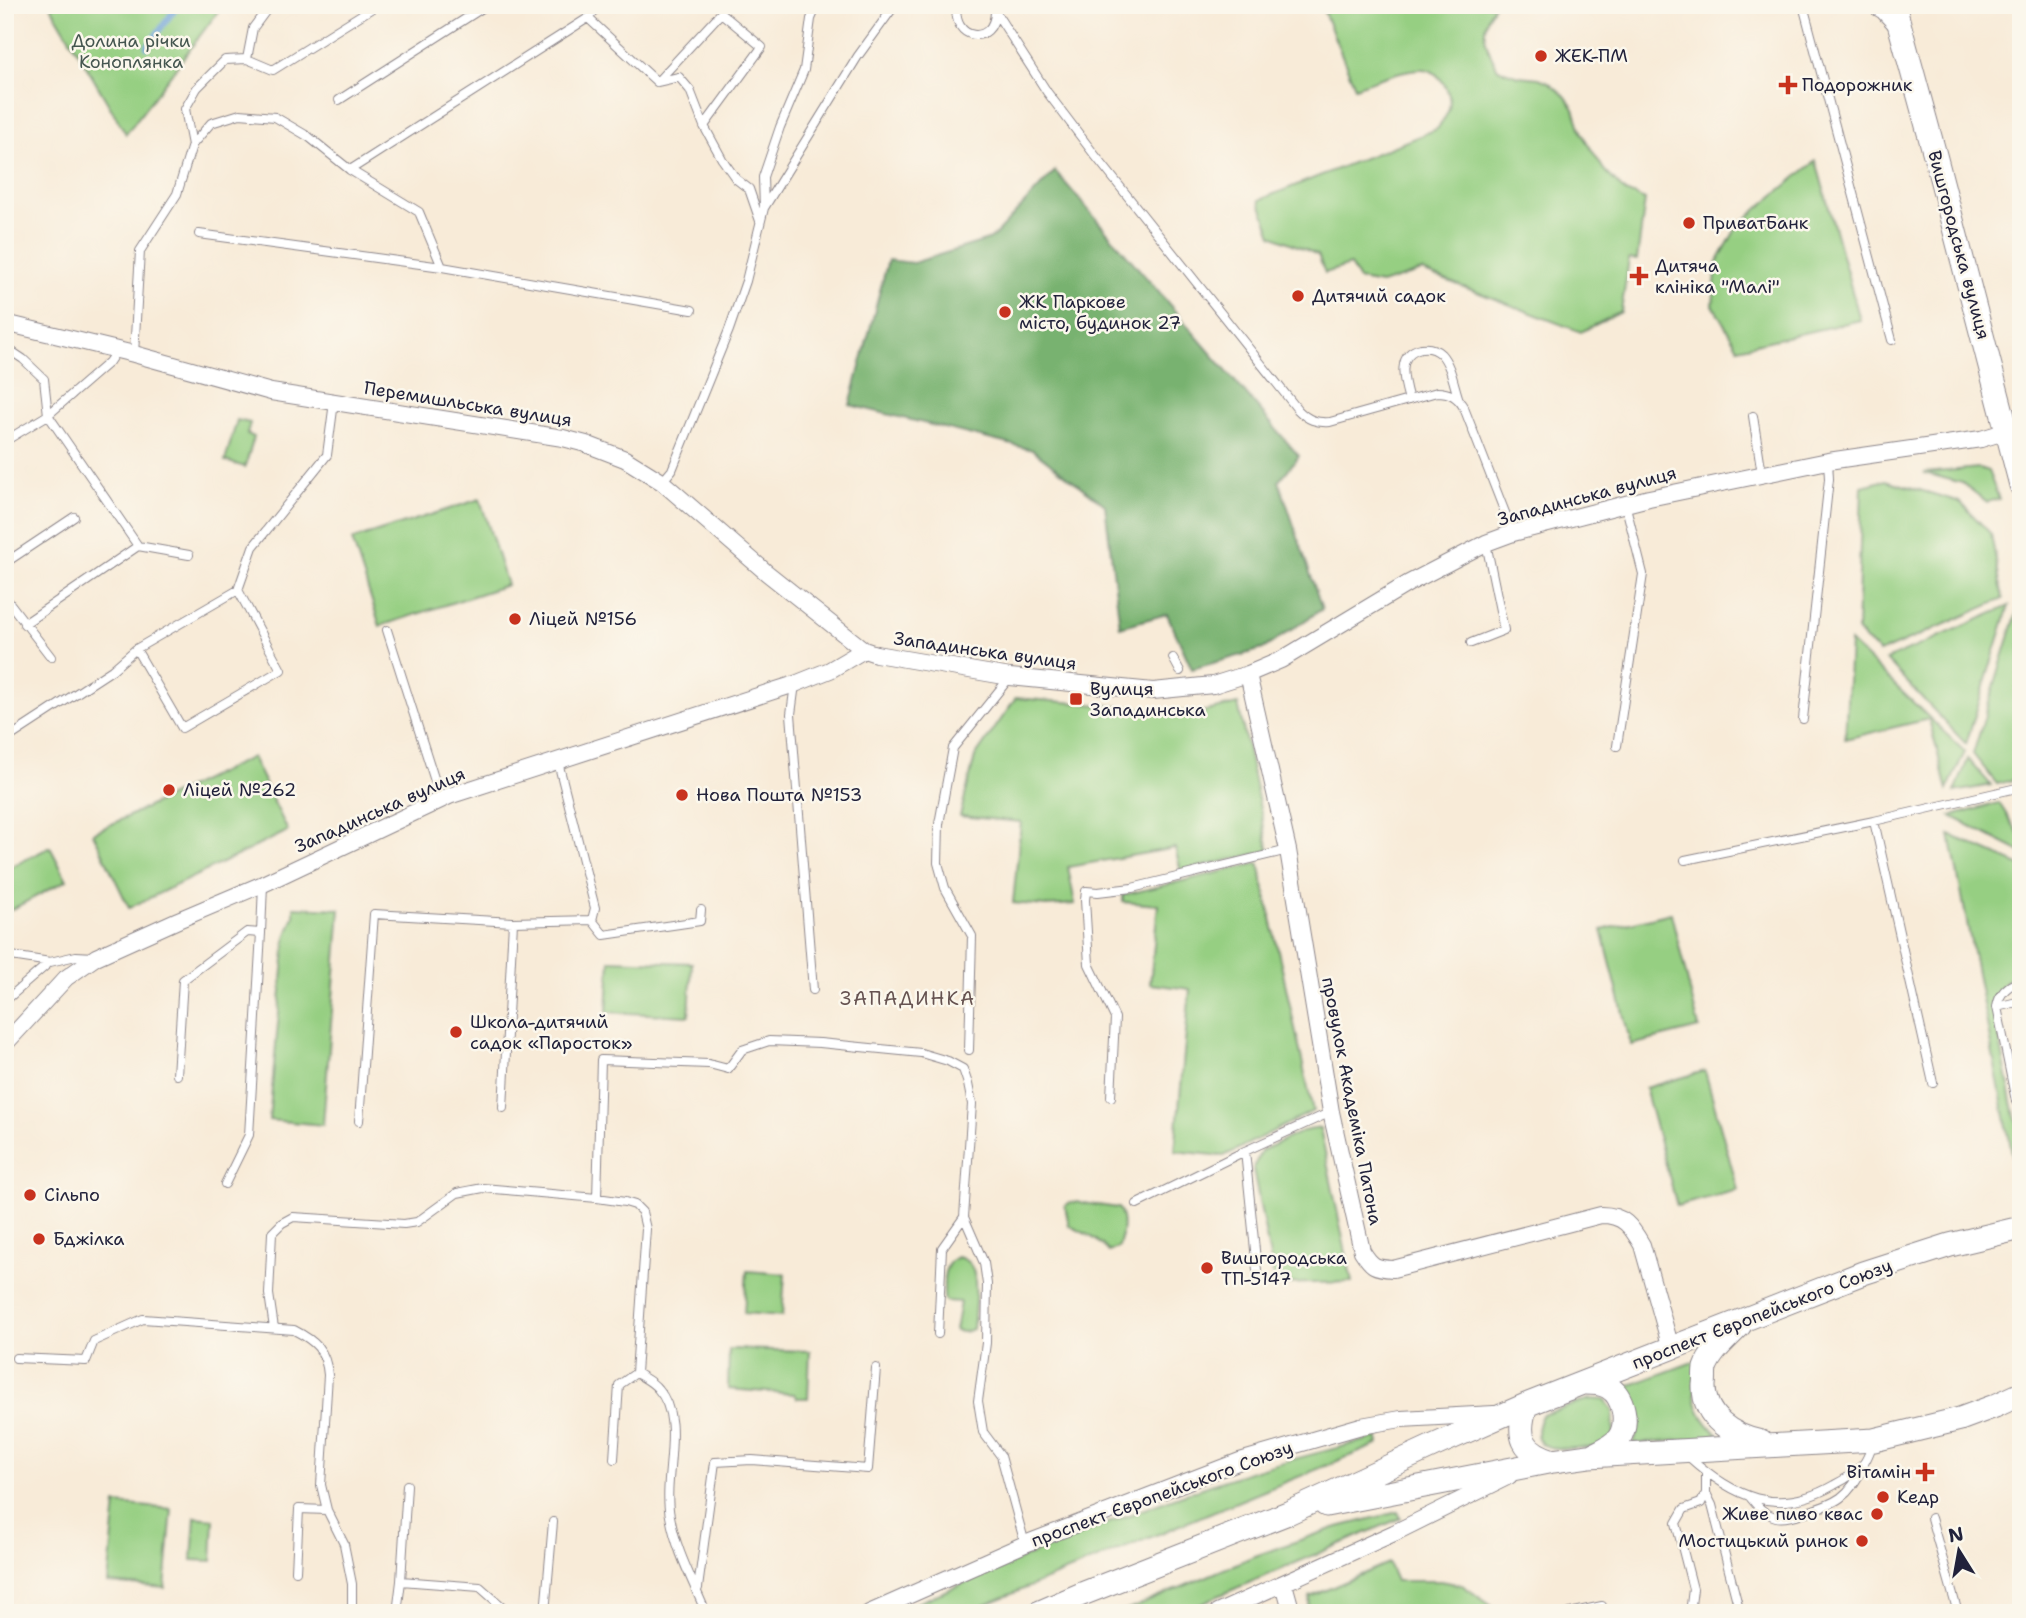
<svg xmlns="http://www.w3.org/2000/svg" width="2026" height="1618" viewBox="0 0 2026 1618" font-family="'Shantell Sans',sans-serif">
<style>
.green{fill:#96cf82;stroke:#5c785e;stroke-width:2}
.forest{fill:#78b270;stroke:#4d6a56;stroke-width:2}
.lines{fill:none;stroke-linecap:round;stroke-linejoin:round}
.stream{stroke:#6aa0d7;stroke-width:6}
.service-casing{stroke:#8d868a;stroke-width:10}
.minor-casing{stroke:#8d868a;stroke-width:18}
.secondary-casing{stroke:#8d868a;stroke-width:25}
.service{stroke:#fff;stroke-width:8}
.minor{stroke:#fff;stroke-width:16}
.secondary{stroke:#fff;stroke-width:23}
.poi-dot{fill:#c8321e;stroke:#fbf7ec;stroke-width:2.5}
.labels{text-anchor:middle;stroke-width:5;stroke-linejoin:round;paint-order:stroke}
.park-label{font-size:18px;fill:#455650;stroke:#fbf7ec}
.poi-label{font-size:18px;fill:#22223b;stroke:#fbf7ec;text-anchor:start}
.street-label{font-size:18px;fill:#22223b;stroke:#fbf7ec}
.neighbourhood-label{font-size:19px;letter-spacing:2px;fill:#665351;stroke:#fbf7ec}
</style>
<rect width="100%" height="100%" fill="#fbf7ec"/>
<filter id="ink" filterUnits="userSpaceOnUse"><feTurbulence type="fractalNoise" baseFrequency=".0143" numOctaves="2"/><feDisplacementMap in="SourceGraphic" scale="14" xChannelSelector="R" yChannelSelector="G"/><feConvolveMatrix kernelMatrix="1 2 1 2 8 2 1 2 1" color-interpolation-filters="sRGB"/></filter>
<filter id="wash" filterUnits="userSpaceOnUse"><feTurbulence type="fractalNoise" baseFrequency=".00686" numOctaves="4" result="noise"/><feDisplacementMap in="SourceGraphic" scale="28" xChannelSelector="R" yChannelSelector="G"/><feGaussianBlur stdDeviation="1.57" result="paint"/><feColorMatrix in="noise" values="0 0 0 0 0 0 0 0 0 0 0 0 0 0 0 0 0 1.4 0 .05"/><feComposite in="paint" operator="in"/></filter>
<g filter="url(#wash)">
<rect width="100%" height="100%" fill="#f8ebd8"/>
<!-- green -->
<path class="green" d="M50,5H223L126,134Z
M1321,5H1494C1478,31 1485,44 1498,69L1519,76L1539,78L1549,82L1566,97L1574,109L1582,134L1604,170L1625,192L1645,200L1637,260L1629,259L1621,312L1581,332L1422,271L1381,284L1359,280L1350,265L1325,273L1318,255L1272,235L1259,200L1437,129C1447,116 1454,105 1447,90C1444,82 1437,73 1429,70C1411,65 1374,81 1355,87Z
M1816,161L1860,320L1738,348L1713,305L1717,263L1738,225Z
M237,420L250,423L247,434L254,437L245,467L225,461Z
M1979,468L1988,471L1999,499L1987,502L1962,483L1924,473Z
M1886,480L1960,502L1991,534L2003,599L1879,653L1857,631L1862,486Z
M480,499L507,585L380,626L352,540Z
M2009,606L1966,744L1886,660Z
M2018,609L2021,621V778L1997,784L1973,754Z
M1850,642L1965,752L1947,790L1929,719L1845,739Z
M1016,698L1197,713L1238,704L1269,851L1181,871L1175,848L1068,867L1075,904L1046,906L1013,903L1021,822L960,816L975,757Z
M252,757L288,831L129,908L93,833Z
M1968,759L1991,785L1955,792Z
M1999,803L2021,837V852L1951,816Z
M1950,835L2021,866V975C2005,978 1996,989 1993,1005L2015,1117L2021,1127V1189H2019Z
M50,847L67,880L9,911L5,903V870Z
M1259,863L1313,1111L1224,1156L1175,1151L1190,989L1150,984L1158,905L1123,902V895Z
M294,907L340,909L323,1125L269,1120L286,937L294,916Z
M1671,913L1699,1028L1631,1045L1602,930Z
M610,960L692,963L689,1016L607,1012Z
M1705,1071L1738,1190L1677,1206L1645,1088Z
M1320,1128L1352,1282L1275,1284L1253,1169L1261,1151L1303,1131Z
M1076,1202L1118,1208C1126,1219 1122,1235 1119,1247L1109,1252C1097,1237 1084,1234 1069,1225L1065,1206L1070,1203Z
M957,1257C962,1258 968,1261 971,1266C979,1278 974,1314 973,1329L964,1332L955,1331L960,1302L945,1301L944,1297C944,1282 941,1265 957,1257Z
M747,1271L785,1274L782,1316L744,1313Z
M729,1349L810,1351L808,1398H797L794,1394L728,1389Z
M1698,1360C1691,1395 1693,1412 1720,1437L1633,1444C1645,1418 1644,1409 1623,1388Z
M1590,1399L1605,1400L1613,1410L1614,1436C1609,1439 1604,1444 1600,1446C1593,1448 1584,1448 1577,1448C1551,1450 1526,1448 1542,1415Z
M1378,1437L1379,1444L965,1613H894C1008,1564 1122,1514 1240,1475C1285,1460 1332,1450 1378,1437Z
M116,1504L172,1509L165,1588L108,1583Z
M1398,1512L1401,1518L1178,1613H1121L1252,1557L1334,1528Z
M195,1517L214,1519L212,1561L192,1560Z
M1388,1563L1396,1581H1440L1462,1585L1499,1611L1498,1613H1308L1310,1597Z"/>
<!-- forest -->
<path class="forest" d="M1055,171L1299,456L1279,481L1322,609L1263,649L1192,669L1167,614L1120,627L1105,505L1033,450L850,405L888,260L913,263L991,239Z"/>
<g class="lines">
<!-- stream -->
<path class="stream" d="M147,47L178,5"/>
</g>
</g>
<g filter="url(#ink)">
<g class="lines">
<defs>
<path id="service" d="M957,5C951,41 994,46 995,12
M991,5L1047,92L1094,154L1298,410C1308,420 1316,423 1330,422L1437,392C1450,392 1458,397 1464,408L1513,533
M1803,5L1892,340
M1866,5L1881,14L1893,27
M588,18L657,82
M247,59L253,28L270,5
M339,100L487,5
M704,126L762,47L721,13L657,82L679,77L690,90L704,126L722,159L736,179L749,189L760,221
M192,145L185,109L197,88L225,60L247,59L273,70L377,5
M350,170L588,18L600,5
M764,208L858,56L895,5
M199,234L442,267L692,310
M5,347L23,359L44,379L48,415L5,441
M117,350L109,362L48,415L138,546L189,555
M134,354L140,251L177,194L192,145L211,123L240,114L275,117L309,137L350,170L419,212L442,267
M1409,400C1404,382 1395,354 1421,348C1428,347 1435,348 1441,354C1451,365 1454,386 1459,400
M1753,416L1762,474
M662,482L672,470L729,330L746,281L764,208L763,177L780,127L804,70L811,19L817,5
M5,563L74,517
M5,597L51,657
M24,624L138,546
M387,630L441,800
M1471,643L1504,630L1486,543
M136,649L182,728L281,670L238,590
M1173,658L1180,671
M795,684L791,714L813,990
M1803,719L1829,479L1828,461
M5,740L112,670L136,649L238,590L253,547L327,455L334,402
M1617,746L1643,574L1625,503
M558,762L595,908L592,920L604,935L700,921L701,910
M1874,821L1933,1083
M1685,860L1874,821L2021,787
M5,955L50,962L76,956L93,957
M5,1001L50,962
M2021,1001L1997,1007L2016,1101L2021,1109
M1997,1007C1999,994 2007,985 2021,981
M969,1050L972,936L945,888L938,863L939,824L953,748L1010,677
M177,1075L183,980L247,932L261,933L263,884
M1111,1097L1115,1018L1089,964L1085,900L1086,891L1098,892L1132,888L1288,850
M503,1108L513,922
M359,1121L374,914L513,922L592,920
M1245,1151L1257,1270
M225,1184L249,1135L261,933
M597,1198L601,1060L709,1064L728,1069L742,1050L769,1041L820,1043L921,1053L948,1061L963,1069L968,1084L972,1104L964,1217L984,1263L987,1284L986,1343L978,1401L983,1432L1001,1456L1025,1544
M1137,1204L1245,1151L1331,1112
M274,1328L269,1294L272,1233L282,1223L293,1217L404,1224L417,1222L457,1193L483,1188L597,1198L625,1202L635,1205L642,1212L646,1229L636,1373C644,1378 653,1382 658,1389C686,1420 662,1477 670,1516C676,1551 693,1581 706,1613
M938,1334L942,1248L964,1217
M16,1358L86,1361L94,1341L143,1319L294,1330C315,1341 326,1350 328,1375L321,1485L327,1510L344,1544L352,1584V1613
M1688,1456C1733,1497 1777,1518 1834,1485C1844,1480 1857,1472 1864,1463C1868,1458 1870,1450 1873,1444
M614,1459L619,1385L636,1373
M1706,1493L1712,1505L1740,1613
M1750,1497C1757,1506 1764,1514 1776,1517C1784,1519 1794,1516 1803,1513C1836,1504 1850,1497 1864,1465
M1931,1518L1958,1613
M296,1571L299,1509L327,1510
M401,1581L407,1485
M698,1588L715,1462L752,1460L868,1469L876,1368
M397,1613L401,1581L480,1587L507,1611L523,1613
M545,1613L553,1522
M1570,1613L1602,1606
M1690,1613L1693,1589L1676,1523L1684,1509L1701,1503L1706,1493V1473"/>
<path id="minor" d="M5,323L134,354L271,392L563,438L586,444L625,459L662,482L767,573L864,650L876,654L1010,677L1153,691L1213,685L1248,674L1281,660L1409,583L1486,543L1513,533L1649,498L1828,461L1981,439L2021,427
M1248,674L1288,850L1331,1112L1362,1251C1372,1267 1375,1268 1393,1269L1601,1215C1624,1215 1631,1226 1642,1245L1671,1348
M5,1044L66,978L96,957L178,920L263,884L449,796L795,684L830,670L864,650
M1284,1584L1292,1613
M869,1613L1025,1544L1240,1461L1361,1426L1401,1419L1494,1414
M1217,1613L1394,1533L1509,1476"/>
<path id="secondary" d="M1894,5L1935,155L2021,485
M1740,1325C1728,1338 1711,1351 1705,1368C1704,1373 1705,1380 1704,1385C1703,1418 1733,1436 1761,1442
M1586,1383C1594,1383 1601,1383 1608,1387C1624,1396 1629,1423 1619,1438C1613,1446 1603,1450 1595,1454
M1526,1405C1516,1437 1522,1451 1553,1461
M1326,1505L1553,1461L1589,1456L1874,1440L1960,1419L1995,1406L2021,1394
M1038,1613L1082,1594L1288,1513L1433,1446L1526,1405L1863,1273L1950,1245L2021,1228"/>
</defs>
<!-- service casing -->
<use href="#service" class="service-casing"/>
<!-- minor casing -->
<use href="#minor" class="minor-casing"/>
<!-- secondary casing -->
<use href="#secondary" class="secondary-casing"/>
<!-- service -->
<use href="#service" class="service"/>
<!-- minor -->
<use href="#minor" class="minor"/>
<!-- secondary -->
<use href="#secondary" class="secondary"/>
</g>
</g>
<!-- markers -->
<g class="poi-dot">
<circle cx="1541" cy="56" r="7"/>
<path d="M1784.5 74.5h7v7h7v7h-7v7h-7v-7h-7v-7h7z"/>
<circle cx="1689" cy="223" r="7"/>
<path d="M1635.5 265.5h7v7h7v7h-7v7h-7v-7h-7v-7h7z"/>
<circle cx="1298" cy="296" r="7"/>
<circle cx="1005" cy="312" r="7"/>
<circle cx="515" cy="619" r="7"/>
<rect x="1069" y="692" width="14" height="14" rx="3.5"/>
<circle cx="169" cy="790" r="7"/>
<circle cx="682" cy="795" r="7"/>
<circle cx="456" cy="1032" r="7"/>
<circle cx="30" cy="1195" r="7"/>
<circle cx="39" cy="1239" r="7"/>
<circle cx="1207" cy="1268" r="7"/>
<path d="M1921.5 1461.5h7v7h7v7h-7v7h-7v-7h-7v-7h7z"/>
<circle cx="1883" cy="1497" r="7"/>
<circle cx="1877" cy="1514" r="7"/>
<circle cx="1862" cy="1541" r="7"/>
</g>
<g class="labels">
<!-- park labels -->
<g class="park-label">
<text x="131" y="47">Долина річки<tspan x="131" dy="21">Коноплянка</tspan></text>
</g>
<!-- poi labels -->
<g class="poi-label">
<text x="1555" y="62">ЖЕК-ПМ</text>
<text x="1802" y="91">Подорожник</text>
<text x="1703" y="229">ПриватБанк</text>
<text x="1655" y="272">Дитяча<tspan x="1655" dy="21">клініка "Малі"</tspan></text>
<text x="1312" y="302">Дитячий садок</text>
<text x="1019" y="308">ЖК Паркове<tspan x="1019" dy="21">місто, будинок 27</tspan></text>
<text x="529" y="625">Ліцей №156</text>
<text x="1090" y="695">Вулиця<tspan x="1090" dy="21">Западинська</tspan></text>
<text x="183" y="796">Ліцей №262</text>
<text x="696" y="801">Нова Пошта №153</text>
<text x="470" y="1028">Школа-дитячий<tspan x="470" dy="21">садок «Паросток»</tspan></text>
<text x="44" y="1201">Сільпо</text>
<text x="53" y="1245">Бджілка</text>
<text x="1221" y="1264">Вишгородська<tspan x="1221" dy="21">ТП-5147</tspan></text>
<text x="1911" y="1478" text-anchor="end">Вітамін</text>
<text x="1897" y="1503">Кедр</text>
<text x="1863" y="1520" text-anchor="end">Живе пиво квас</text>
<text x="1848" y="1547" text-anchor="end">Мостицький ринок</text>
</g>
<!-- street labels -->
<g class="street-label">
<text transform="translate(1959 245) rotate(75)" y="6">Вишгородська вулиця</text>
<text transform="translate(468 404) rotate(9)" y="6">Перемишльська вулиця</text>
<text transform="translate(1587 496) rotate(-15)" y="6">Западинська вулиця</text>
<text transform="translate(985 651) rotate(8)" y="6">Западинська вулиця</text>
<text transform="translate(380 810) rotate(-24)" y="6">Западинська вулиця</text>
<text transform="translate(1352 1101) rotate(79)" y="6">провулок Академіка Патона</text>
<text transform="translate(1762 1314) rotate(-21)" y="6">проспект Європейського Союзу</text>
<text transform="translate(1162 1494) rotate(-20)" y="6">проспект Європейського Союзу</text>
</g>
<!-- neighbourhood labels -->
<g class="neighbourhood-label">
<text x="908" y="1005">ЗАПАДИНКА</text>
</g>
</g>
<!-- margin -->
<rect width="2026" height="1618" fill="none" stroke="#fbf7ec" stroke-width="28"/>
<!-- north arrow -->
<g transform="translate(1959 1551) rotate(349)" stroke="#fbf7ec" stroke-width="5" paint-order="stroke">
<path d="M0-5L12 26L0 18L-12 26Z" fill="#22223b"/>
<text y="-10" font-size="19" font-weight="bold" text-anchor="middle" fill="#22223b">N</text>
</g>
</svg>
